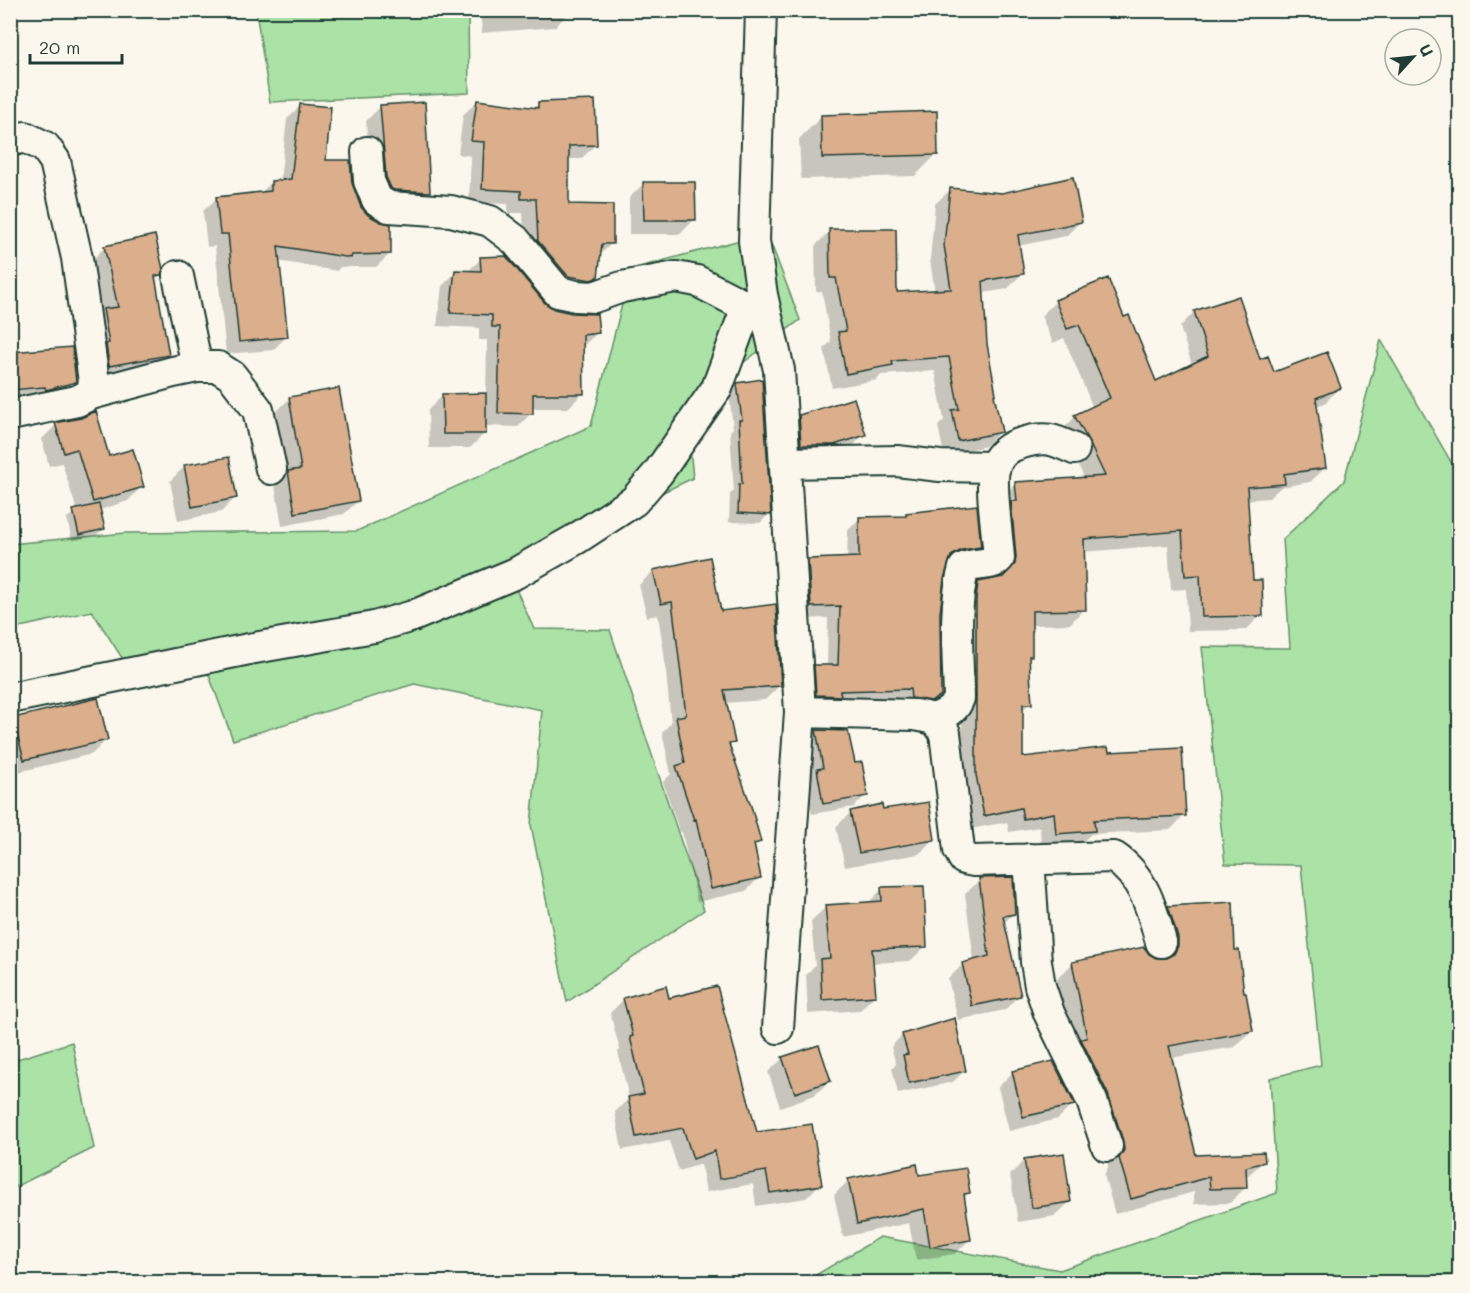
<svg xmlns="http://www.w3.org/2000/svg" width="1470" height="1293" viewBox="0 0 1470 1293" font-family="Mali,sans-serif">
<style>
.green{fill:#abe2a5;stroke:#65906c;stroke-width:1.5}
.shadow{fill:#0003}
.building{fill:#dbae8c;stroke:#1f3d34;stroke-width:1.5}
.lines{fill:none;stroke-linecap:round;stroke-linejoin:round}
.minor-casing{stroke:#1f3d34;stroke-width:34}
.minor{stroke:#fbf7ec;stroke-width:30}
</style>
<rect width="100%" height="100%" fill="#fbf7ec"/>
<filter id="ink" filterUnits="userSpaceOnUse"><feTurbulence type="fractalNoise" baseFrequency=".0167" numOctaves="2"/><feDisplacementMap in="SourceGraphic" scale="12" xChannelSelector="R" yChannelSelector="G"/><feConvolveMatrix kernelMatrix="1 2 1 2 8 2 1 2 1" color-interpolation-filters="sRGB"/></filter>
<g filter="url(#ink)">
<!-- green -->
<path class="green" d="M256,11H468L469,93L270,102Z
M767,233L800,320L686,406L693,478L506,567L534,629L610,630L704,910L567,1002L531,825L542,710L414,684L233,740L199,648L124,661L92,611L11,629L10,544L126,533L357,531L591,426L631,269Z
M1381,340L1459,476V1282H804L880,1237L1060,1270L1277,1193L1270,1078L1321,1065L1301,865L1225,864L1202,647L1290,648L1283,539L1344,481Z
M72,1042L94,1148L11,1189V1061Z"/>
<!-- shadow -->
<path class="shadow" d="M480,10H572L555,27L482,33Z
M477,101L533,109L539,103L595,145L581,159H568V206L612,243L600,255L597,276L583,291L525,256L523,213H508V204L469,202L471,156L458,154L463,115Z
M300,106L324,162L350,183L360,207L390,254L376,267H340L337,271L278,261L286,337L273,350L226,354L215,246L207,247L203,211L217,198L260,194L271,182L280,181L287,119Z
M381,106L429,192L414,206L372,192L366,121Z
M821,117L937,154L915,176L801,179L799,139Z
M644,183L694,220L680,234H629V198Z
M950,190L1080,222L1066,236L1018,246L1022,274L1007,289L983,293L985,344L1000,431L986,446L944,455L938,426L944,420L935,371L881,375L877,380L832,388L824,348L831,342L822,292H816L815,246L830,231L895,294L935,292L930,260L935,204Z
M105,247L160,274L154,280L167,355L153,369L95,379L89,325L101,313L90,262Z
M481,259L544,304L597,333L582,347V394L568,408H532L531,413L518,427L485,426V433L470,448H429L428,410L443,395H486L487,340H479V328L437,326L442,286L456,272H467Z
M1238,298L1259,361L1273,374L1339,388L1325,403L1316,406L1325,468L1310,482L1281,487L1269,498L1246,500L1251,582L1261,615L1246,630L1188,631L1186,589L1171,590L1168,545L1083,552L1084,609L1070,624L1030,625L1031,655L1028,658L1030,703L1021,712L1022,759L1107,754L1185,815L1170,830L1091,834L1079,845L1041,848L1040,827L1009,832L1007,822L970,829L962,791V616L964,598L979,583L1001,578V498L1016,483L1085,479L1061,431L1075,417L1093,408L1064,338L1053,343L1041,316L1056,301L1124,319L1155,383L1192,365L1180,327L1194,312Z
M10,354L75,381L55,400L10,407Z
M738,384L769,514L760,523L729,522L730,494L734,491L730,431L733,428L729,393Z
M290,398L358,501L344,514L282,526L275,486L287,475L276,412Z
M800,416L864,434L850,449L787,459L785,431Z
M56,425L142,486L128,501L99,510L103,528L97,535L72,541L67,518L77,511L62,463L49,466L42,439Z
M185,466L235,498L221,512L178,521L170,481Z
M906,514L979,546L967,559L948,562L942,578L939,614L940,694L927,707H805L803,679L815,666H827L828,618L799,619L796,573L809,561L847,559L848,530L860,518H902Z
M653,571L720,613L780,685L765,700L725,703L733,742L728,747L759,842L753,848L760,877L746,891L697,902L682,832L680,833L663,782L671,774L662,732L671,723L664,653L658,615L647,617L639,585Z
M14,719L107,739L92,754L10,774V723Z
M817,731L854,765L866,795L854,807L812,814L806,782L811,777L805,743Z
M882,811L934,839L919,854L845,867L836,827L851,812Z
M980,880L1014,913L1003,924L1019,995L1005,1010L958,1020L948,979L963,964L974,961L965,894Z
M882,889L925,947L910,961L872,963L874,996L860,1010L808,1014L806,975L815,965L811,921L826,907L867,904Z
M1169,908L1234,952L1251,1031L1235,1047L1171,1058L1195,1156L1264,1161L1245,1178L1246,1187L1230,1203L1194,1204V1192L1115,1214L1104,1175L1108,1167V1157L1071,1051L1057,979L1073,963L1147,955L1156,960H1162L1153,924Z
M623,1000H668L755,1134L820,1184L806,1198L756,1206L753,1184L706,1192L701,1164L679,1171L669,1141L622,1150L615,1112L629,1098L618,1052L620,1050L610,1013Z
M954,1020L965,1070L953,1082L898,1094L892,1068L896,1064L891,1047L902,1035Z
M783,1058L829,1081L815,1095L780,1107L768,1072Z
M1013,1072L1073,1104L1058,1119L1009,1131L998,1087Z
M1025,1160L1070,1202L1055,1216L1018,1222L1010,1175Z
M916,1166L918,1176L969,1193L963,1198L970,1239L955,1254L916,1260L909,1223L843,1237L834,1195L848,1181Z"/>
<!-- building -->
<path class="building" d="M477,100L538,108V102L595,100L597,145L569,146V204L613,205V244H602L598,277L591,280L568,276L538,241L536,199H521V191L482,189L484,142L471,141Z
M425,102L430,192L394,190L391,188L386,177L380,105Z
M300,104L331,107L326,160H350L352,183L361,207L368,215L381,222L391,224V254L352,255L351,258L278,246L288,337L239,342L228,234H220L216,197L271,191V181L291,179Z
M937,111L938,155L822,158L821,115Z
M1073,177L1082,222L1018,235L1024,274L983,281L987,344L996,394L994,395L1002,432L958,441L952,410L959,409L949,357L892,361L893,365L846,374L838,332L846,331L836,278H830L829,229H896L897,292L951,289L944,245L950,188L1002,193Z
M643,182H695L696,220H644Z
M155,235L163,269L161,275L155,276L169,355L109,366L106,344L109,343L103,309L118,307L104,246Z
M506,256L545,303L554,309L572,313L597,314L599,333L583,335L584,394H533V414L498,413L500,327H492V315L450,313L455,270L481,271L480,257Z
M1108,278L1124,317L1129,315L1156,381L1208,356L1194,311L1239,296L1260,359L1268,356L1274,372L1327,352L1341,388L1316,398L1326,468L1284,474L1285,484L1247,487L1253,580H1262L1263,616L1202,617L1200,575L1185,576L1182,531L1084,539L1086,610L1032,611V656H1029L1032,704H1023V757L1108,747L1109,752L1182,748L1186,816L1094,820L1095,831L1056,834L1054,813L1023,819L1021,808L984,816L976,775V600L978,582L1003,577L1015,564L1016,557L1011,501H1017L1015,482L1105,476L1088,440L1074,415L1110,398L1079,325L1067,329L1055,300Z
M72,347L76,382L46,390L45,387L10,390V352Z
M762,379L771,515L738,513L739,484H742L739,420H742L737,384V383Z
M339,388L359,501L295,513L288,471L301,469L289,397Z
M486,393V434H443L442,394Z
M854,398L866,435L834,445H801L799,415Z
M96,411L109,456L133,449L144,487L93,502L77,449L64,453L55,423L81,418Z
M229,457L237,498L192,507L184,465Z
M99,504L105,529L79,535L73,510Z
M977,505L981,547L962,550L951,556L944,579L940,614L941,695L932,701L911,698L910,689L840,691L841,696L816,695L814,665H838L840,606L811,607L808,559L859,557V517L906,516V513Z
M710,557L721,611L776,604L781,686L724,690L735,743L729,744L752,809L761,842L754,844L761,878L711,889L696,819L694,820L676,766L685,763L676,717L686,715L672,602L661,604L653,570Z
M98,698L108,740L24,760L13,718Z
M816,730L848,731L855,763L862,762L868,796L823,804L817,769L823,768Z
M929,802L935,840L859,853L850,811L882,804L883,809Z
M1013,877L1015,914L1003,916L1021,996L972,1006L962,963L989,956L979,878Z
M924,886L927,947L872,949L876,996L822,1000L820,959L830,958L825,905L882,901L881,887Z
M1233,902L1235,950H1239L1244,993H1246L1253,1031L1169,1046L1196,1155L1264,1152L1265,1162L1246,1167L1247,1188L1210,1189L1209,1177L1131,1199L1119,1158L1124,1150L1123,1141L1108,1094L1081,1039L1087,1038L1072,962L1144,947L1149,954L1156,958H1166L1174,954L1178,946V937L1168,906Z
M666,986L669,998L717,986L757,1132L812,1124L822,1185L770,1193L766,1171L719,1179L715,1151L693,1159L683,1128L636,1137L628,1097L644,1094L630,1037L633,1036L623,998Z
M955,1018L966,1071L909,1083L903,1055L908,1054L902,1034Z
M819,1045L831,1081L795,1093L782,1057Z
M1053,1061L1075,1105L1023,1117L1012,1071Z
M1064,1153L1071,1202L1032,1208L1024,1159Z
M917,1164L919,1175L966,1168L970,1193L964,1194L971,1240L930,1247L924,1209L857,1224L848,1179Z"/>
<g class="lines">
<defs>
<path id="minor" d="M10,141L25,137L45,147L55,161L77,258L94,382L91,394
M367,152L369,181L377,200L389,207L451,211L490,221L515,240L558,292L576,296L594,297L622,287L676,277L697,281L747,307
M178,276L197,367
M762,295L779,370L800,712L778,1028
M10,415L77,401L91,394L173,372L197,367H218L232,376L258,410L271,469
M785,463L897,461L940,466L995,467
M10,698L249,649L374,627L413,616L516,573L576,539L634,501L658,473L717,388L747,307L762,295L754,241L761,10
M800,712L915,715L935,719L945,733L959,850L964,859L974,861L1114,857C1144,877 1152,909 1161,942
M935,719C946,713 955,710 959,698C958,658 953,605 964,568C975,562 991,567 999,558C998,538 989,482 995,466C999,454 1010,446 1022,443C1045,436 1053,439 1074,449
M1029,859L1036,962L1040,986L1049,1013L1092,1101L1107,1146"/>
</defs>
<!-- minor casing -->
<use href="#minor" class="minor-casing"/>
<!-- minor -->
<use href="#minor" class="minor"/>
</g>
</g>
<!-- margin -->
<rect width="1470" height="1293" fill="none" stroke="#fbf7ec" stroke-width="36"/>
<rect x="18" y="18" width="1434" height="1257" fill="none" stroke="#1f3d34" stroke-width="2" filter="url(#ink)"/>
<!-- north arrow -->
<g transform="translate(1413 57) rotate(63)"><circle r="28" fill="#fbf7ec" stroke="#a3ada2" stroke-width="1.5"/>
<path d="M0-4.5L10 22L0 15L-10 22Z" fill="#1f3d34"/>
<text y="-9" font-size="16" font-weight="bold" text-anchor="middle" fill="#1f3d34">U</text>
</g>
<!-- scale -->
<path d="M30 54v9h92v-9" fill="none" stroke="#1f3d34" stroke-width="3"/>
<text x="39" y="54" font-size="18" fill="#1f3d34" stroke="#fbf7ec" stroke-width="4.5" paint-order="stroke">20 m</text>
</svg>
